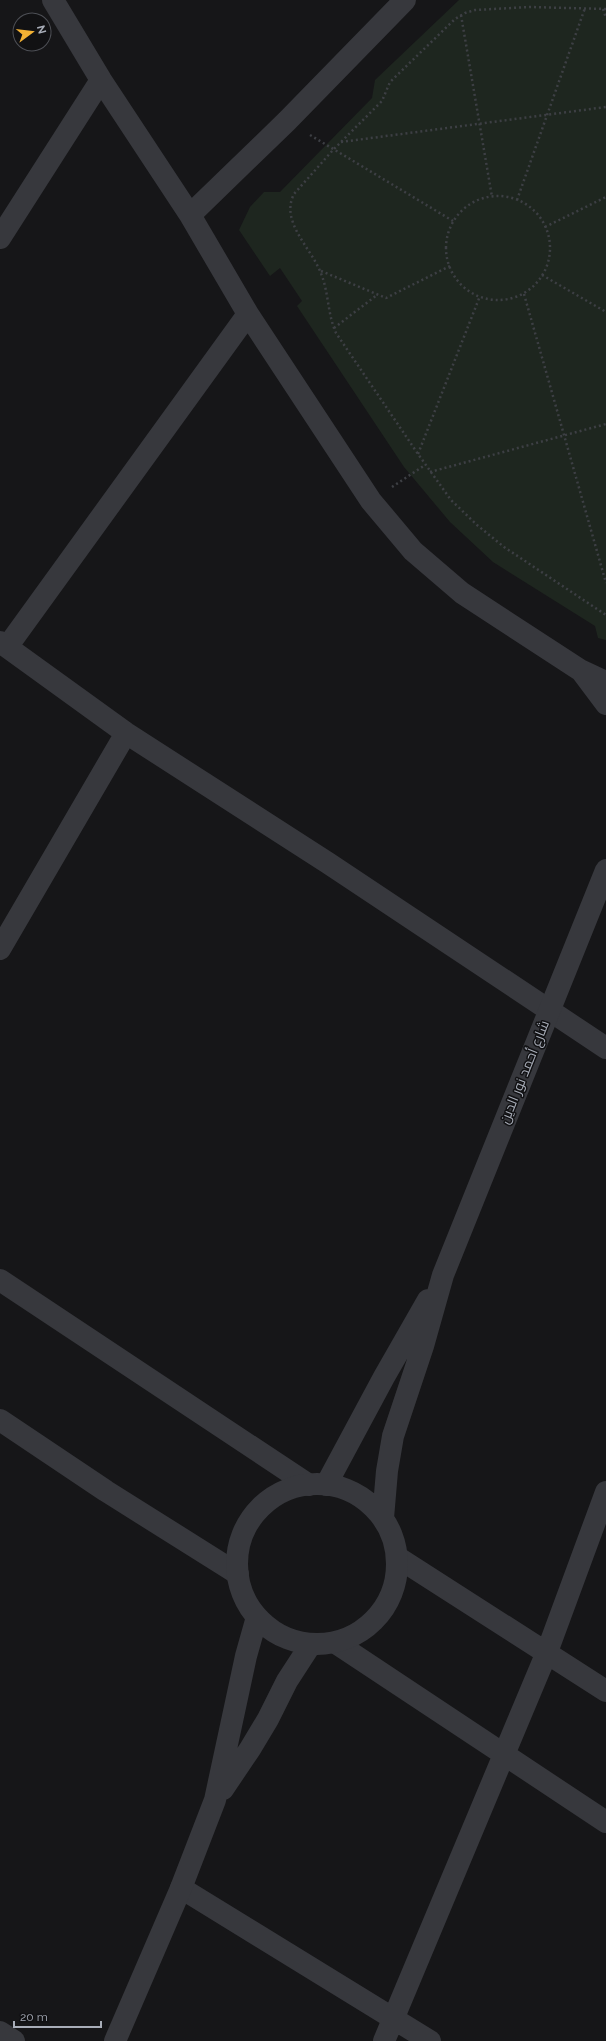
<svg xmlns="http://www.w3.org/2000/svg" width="606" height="2041" viewBox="0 0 606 2041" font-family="Raleway,Cairo,sans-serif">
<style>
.green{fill:#1e261f}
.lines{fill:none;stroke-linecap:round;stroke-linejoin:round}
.path{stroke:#3d3f44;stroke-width:2.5;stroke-dasharray:2 3;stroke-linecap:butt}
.minor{stroke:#37383d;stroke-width:22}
.tertiary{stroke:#37383d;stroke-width:22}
.labels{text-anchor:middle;stroke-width:3;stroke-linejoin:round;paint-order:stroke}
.street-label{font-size:14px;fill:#a8adb8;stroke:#111113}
</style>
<rect width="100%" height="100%" fill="#161618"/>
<!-- green -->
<path class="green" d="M459,0H606V640L598,638L595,626L493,562L450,522L404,467L297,306L302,301L280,268L270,276L239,230L250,207L264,192H280L372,98L375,80Z"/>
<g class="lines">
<!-- path -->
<path class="path" d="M603,9L606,18
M606,9L530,7L475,10L465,13L455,19L390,82L382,101L333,150L294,194C280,221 310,247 320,271C329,291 327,313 336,333L418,454L451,500L477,525L504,547L606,615
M461,15L492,197
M310,135L453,221
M341,142L606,107
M446 248a52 52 0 1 1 104 0a52 52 0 1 1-104 0Z
M517,200L585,8
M545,227L606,197
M321,271L386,298L450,266
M542,275L606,312
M524,294L606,583
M334,328L377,295
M418,454L480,296
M430,472L606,424
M392,487L425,465"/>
<!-- minor -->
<path class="minor" d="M53,0L101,80L190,215L248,314L371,501L413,551L462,593L580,670L606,682
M190,215L287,121L405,0
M0,238L101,80
M0,642L126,733L328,863L606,1048
M7,647L248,314
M582,672L606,704
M0,949L126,733
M0,1280L309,1485
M0,1420L106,1491L238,1574
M397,1557L606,1691
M336,1643L606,1822
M181,1888L430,2041
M0,2032L14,2041
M384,2041L547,1652L606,1492"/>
<!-- tertiary -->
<path class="tertiary" d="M237 1564a80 80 0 1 1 160 0a80 80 0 1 1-160 0Z
M326,1485L384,1377L428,1300
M383,1518L387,1471L393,1436L423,1346L443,1275L606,870
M223,1789L250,1749L268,1719L287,1681L311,1644
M115,2041L181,1888L215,1800L246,1656L257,1617"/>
</g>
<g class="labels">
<!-- street labels -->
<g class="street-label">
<text transform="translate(524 1072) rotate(-68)" y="5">شارع أحمد نور الدين</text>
</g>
</g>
<!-- north arrow -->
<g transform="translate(32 32) rotate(75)"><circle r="19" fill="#111113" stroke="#4d4f55"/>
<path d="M0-3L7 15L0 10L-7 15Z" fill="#f2b134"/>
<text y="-6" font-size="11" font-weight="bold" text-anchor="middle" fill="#a8adb8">N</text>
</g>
<!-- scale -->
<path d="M14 2021v6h87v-6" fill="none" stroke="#a8adb8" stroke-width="2"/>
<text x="20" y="2021" font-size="12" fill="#a8adb8" stroke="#111113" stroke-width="3" paint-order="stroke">20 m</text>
</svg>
